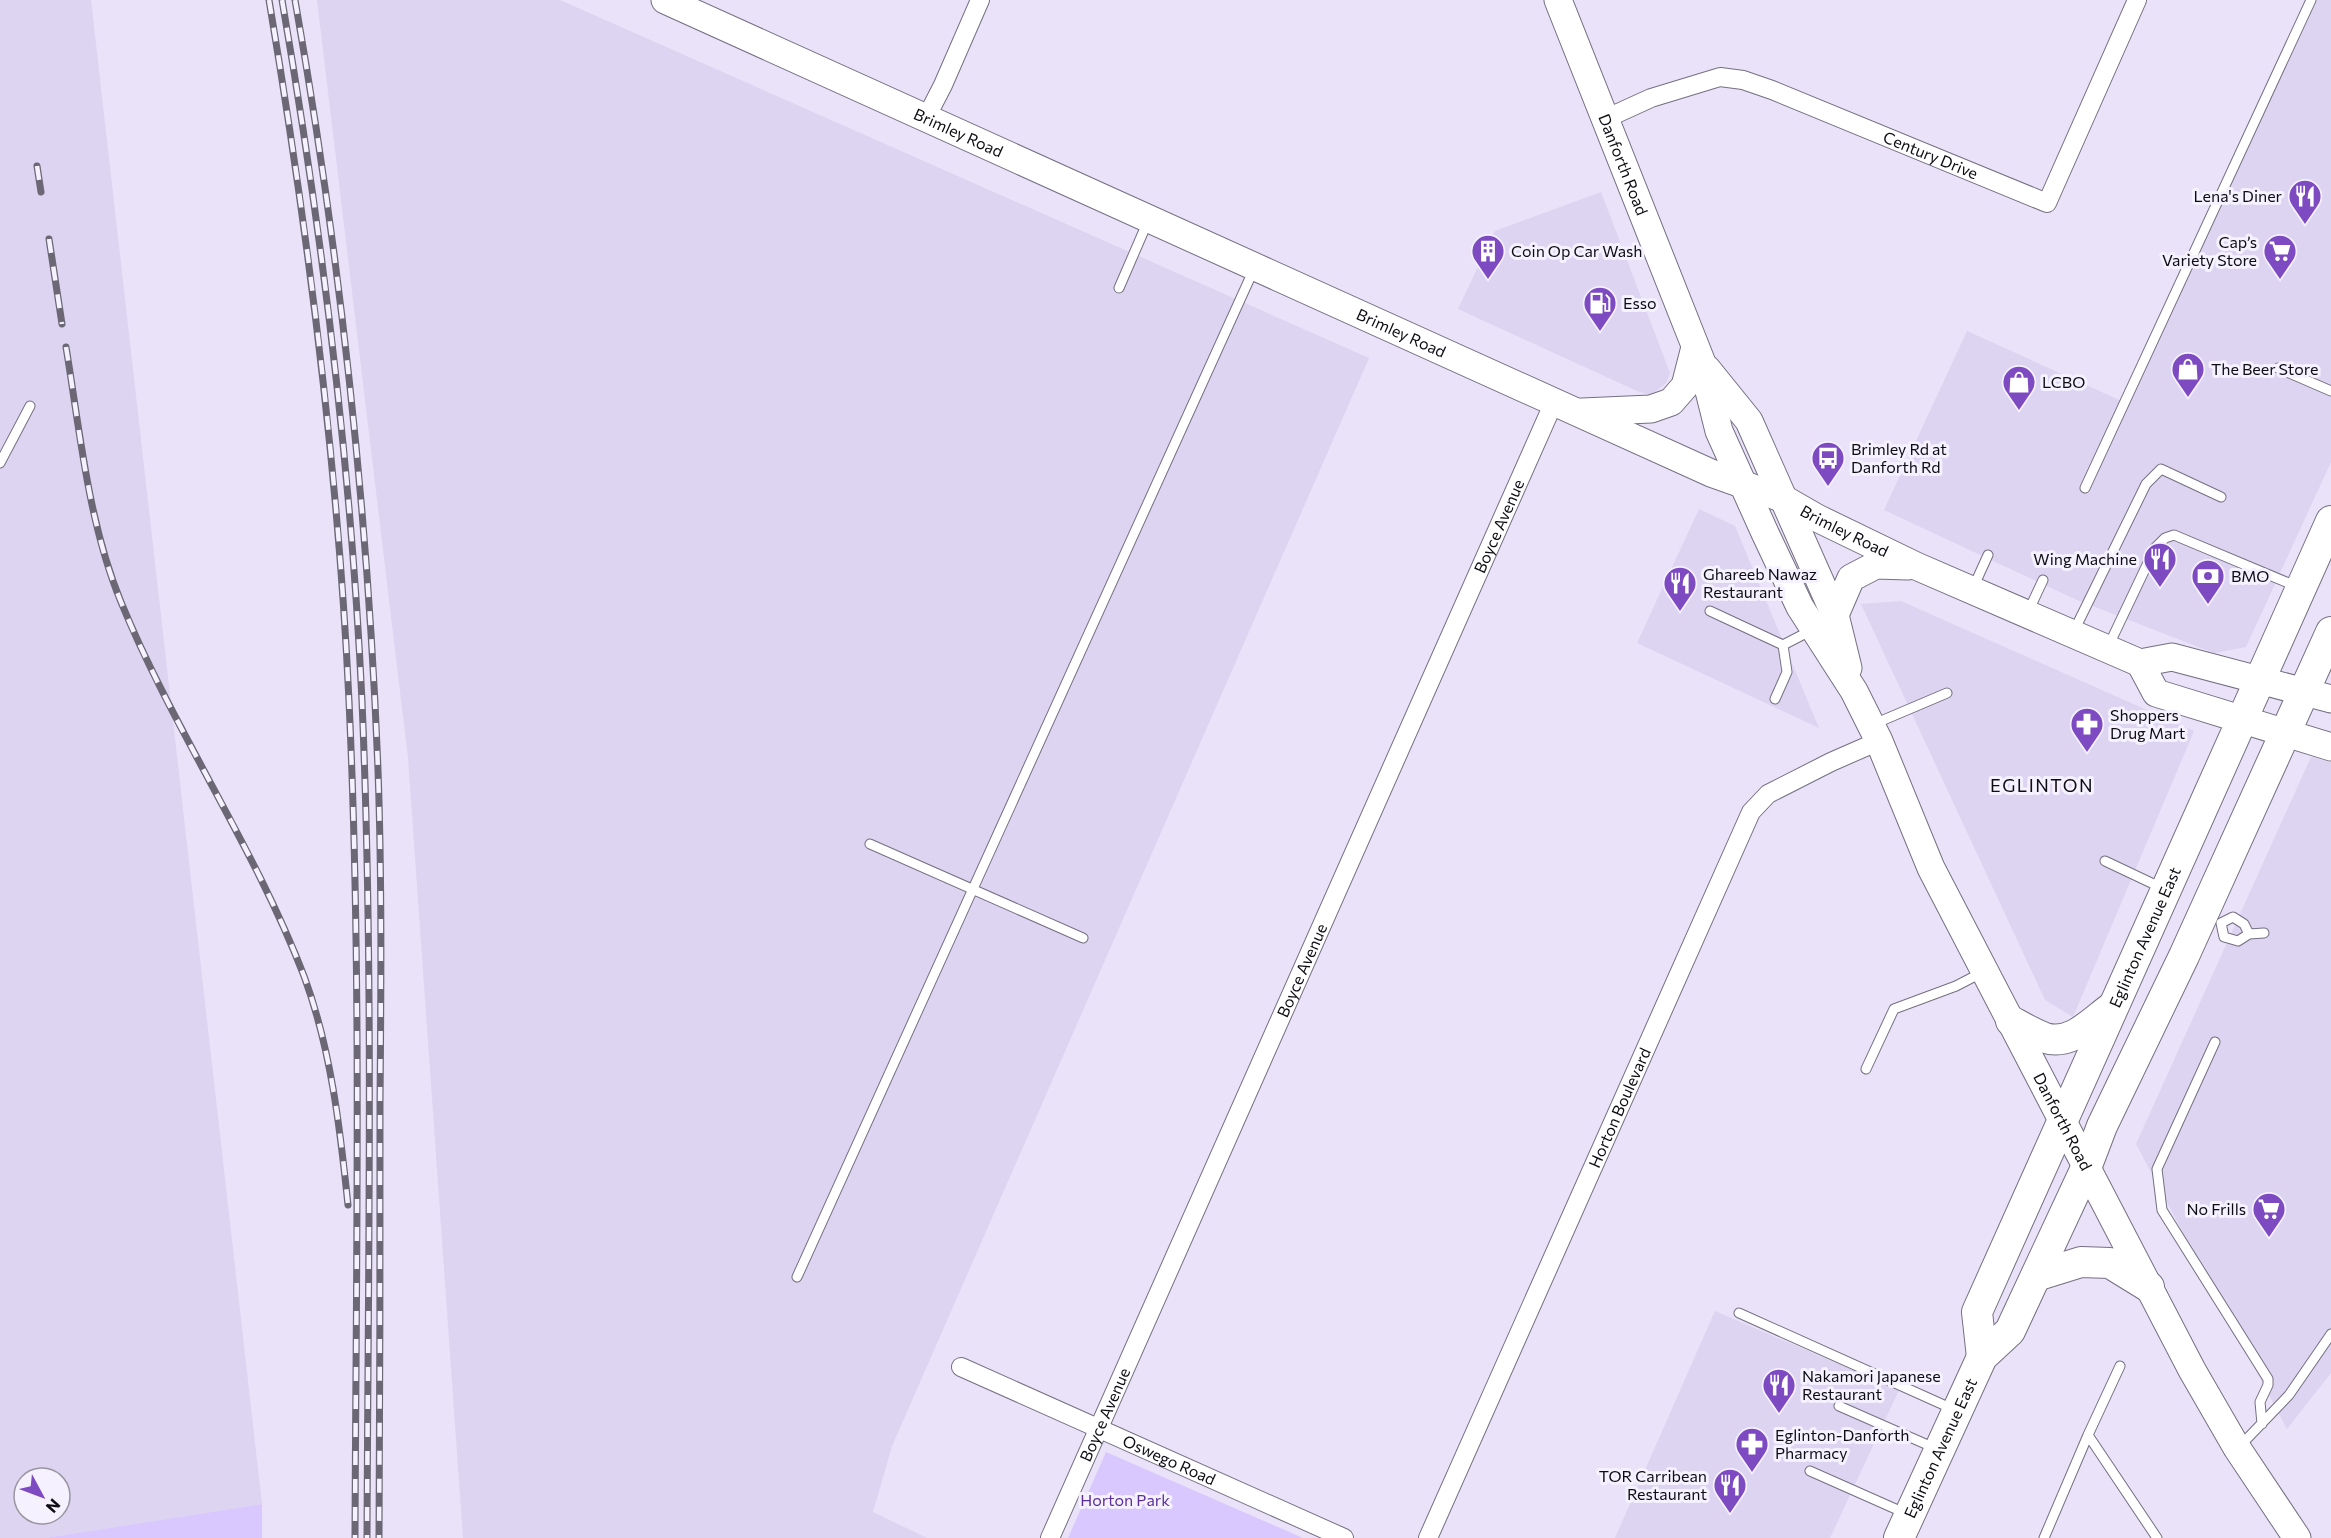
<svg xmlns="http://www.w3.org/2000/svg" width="2331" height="1538" viewBox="0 0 2331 1538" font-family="Commissioner,sans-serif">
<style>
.built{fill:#ddd4f1;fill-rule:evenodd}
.green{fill:#d9c8fe}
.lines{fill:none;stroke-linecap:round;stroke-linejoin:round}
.service-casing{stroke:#756f82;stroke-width:11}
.minor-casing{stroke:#756f82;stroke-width:20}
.secondary-casing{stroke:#756f82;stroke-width:29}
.primary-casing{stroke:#756f82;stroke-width:32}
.service{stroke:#fff;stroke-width:9}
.minor{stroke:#fff;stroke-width:18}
.secondary{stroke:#fff;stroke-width:27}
.primary{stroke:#fff;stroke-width:30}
.rail-casing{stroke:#6b6774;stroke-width:7}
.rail{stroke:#f5f1fe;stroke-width:4.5;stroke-dasharray:14;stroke-linecap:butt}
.labels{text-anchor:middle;stroke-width:6;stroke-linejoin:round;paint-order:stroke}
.street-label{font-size:16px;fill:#0e0c13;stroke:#f5f1fe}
.poi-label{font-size:16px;fill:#0e0c13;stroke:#f5f1fe;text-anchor:start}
.park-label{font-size:16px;fill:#5c3096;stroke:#f5f1fe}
.neighbourhood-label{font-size:18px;letter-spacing:1.5px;fill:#0e0c13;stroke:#f5f1fe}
</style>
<rect width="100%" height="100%" fill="#e9e2f8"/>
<!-- built -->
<path class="built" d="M0,0H91L262,1504L45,1538H0ZM24,1478H60V1514H24Z
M317,0H560L1369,358L892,1446L873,1512L927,1538H463L408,758Z
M2309,0H2331V462L2246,647L2214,653L2077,600L1884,510L1967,331L2126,403Z
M1601,192L1670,373L1666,383L1651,395L1637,391L1458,309L1495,231Z
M1699,509L1735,526L1819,728L1637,643Z
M1901,601L2194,731L2073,1017L2045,1000L1861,604Z
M2311,757L2331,762V1373L2287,1429L2136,1144Z
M1715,1311L1899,1390L1830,1538H1615Z"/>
<!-- green -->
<path class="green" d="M1106,1452L1303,1538H1068Z
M262,1504V1538H45Z"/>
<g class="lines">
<defs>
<path id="service" d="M1119,288L1148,221
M2278,368L2331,391
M0,463L30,406
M2085,488L2311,0
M1973,588L1988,555
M1710,611L1783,645L1812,630
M2028,612L2043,580
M2073,633L2146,484L2161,469L2221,497
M2108,647L2155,548L2165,538L2174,535L2298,587
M1775,699L1787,672L1783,645
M1874,724L1947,693
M870,844L1083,938
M2105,861L2162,888
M2221,923L2224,937L2238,941L2249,934L2264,933
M2221,923L2233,917L2244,924L2249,934
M2215,1042L2157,1169L2162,1210L2268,1379V1385L2260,1402L2262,1424
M1866,1069L1894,1009L1956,986L1983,972
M797,1277L1254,269
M1739,1313L1955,1410
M1839,1406L1937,1449
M2088,1435L2120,1366
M2240,1446L2289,1395L2331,1334
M1810,1471L1907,1514
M2044,1538L2088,1435L2157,1538"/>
<g id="minor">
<path d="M926,118L943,85L980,0"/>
<path id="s1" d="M1605,119L1651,98L1720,77L1743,80L1772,90L2047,203L2137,0"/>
<path id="s2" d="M961,1367L1344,1538"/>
<path id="s3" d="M1050,1538L1554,402"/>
<path id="s4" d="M1428,1538L1751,812L1768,794L1831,762L1879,741"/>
</g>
<g id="secondary">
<path id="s5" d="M665,0L1711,473L1784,499L1817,518L1916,566L2140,663L2172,657L2331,699"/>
<path id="s6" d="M1558,0L1702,363L1719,431L1765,533L1800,607L1854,691L1879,741L1931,868L2192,1370L2237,1448L2297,1538"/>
<path d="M1707,369L1749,421L1835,615L1848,668"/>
<path d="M1582,412L1651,409L1671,402L1685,386L1695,347"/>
<path d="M1835,615L1851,578L1876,565L1908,566"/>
<path d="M2140,663L2156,693L2331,747"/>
</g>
<g id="primary">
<path d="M2011,1021C2022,1027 2034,1034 2045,1038C2071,1046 2092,1022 2111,1008"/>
<path d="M2036,1276L2081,1262L2110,1263L2149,1287"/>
<path id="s7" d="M1982,1357L1977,1312L2331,521"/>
<path id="s8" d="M1899,1538L1982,1357L2010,1331L2086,1168L2102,1126L2184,956L2331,632"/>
</g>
</defs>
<!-- service casing -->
<use href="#service" class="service-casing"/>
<!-- minor casing -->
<use href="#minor" class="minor-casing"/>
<!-- secondary casing -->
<use href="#secondary" class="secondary-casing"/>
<!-- primary casing -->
<use href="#primary" class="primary-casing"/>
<!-- service -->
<use href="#service" class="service"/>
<!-- minor -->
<use href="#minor" class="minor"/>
<!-- secondary -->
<use href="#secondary" class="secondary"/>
<!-- primary -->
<use href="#primary" class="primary"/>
<defs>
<path id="rail" d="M269,0C308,232 338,465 349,701C362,978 356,1260 355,1538
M282,0C322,232 351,465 362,701C374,979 368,1259 367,1538
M295,0C340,255 368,512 378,770C382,881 381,993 380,1104C380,1249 380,1393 379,1538
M37,166L41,192
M49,239L62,324
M66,347C80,431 88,522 121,602C173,729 255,848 304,976C331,1049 340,1128 348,1205"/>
</defs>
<!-- rail casing -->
<use href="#rail" class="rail-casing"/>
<!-- rail -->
<use href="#rail" class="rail"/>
</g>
<!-- icons -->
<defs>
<symbol id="restaurant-pin" viewBox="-11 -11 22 30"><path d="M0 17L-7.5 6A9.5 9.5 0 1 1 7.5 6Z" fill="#7d4ac2" stroke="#f5f1fe"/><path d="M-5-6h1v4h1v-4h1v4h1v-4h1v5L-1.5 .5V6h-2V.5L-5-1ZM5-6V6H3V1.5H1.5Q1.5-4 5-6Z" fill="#fff"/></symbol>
<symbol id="building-pin" viewBox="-11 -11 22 30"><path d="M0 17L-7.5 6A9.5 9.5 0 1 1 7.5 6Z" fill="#7d4ac2" stroke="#f5f1fe"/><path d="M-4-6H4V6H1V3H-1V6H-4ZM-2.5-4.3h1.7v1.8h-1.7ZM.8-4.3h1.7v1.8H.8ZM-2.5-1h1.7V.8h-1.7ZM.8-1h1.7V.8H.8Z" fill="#fff"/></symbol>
<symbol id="supermarket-pin" viewBox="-11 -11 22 30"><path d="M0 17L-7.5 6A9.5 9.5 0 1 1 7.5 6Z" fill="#7d4ac2" stroke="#f5f1fe"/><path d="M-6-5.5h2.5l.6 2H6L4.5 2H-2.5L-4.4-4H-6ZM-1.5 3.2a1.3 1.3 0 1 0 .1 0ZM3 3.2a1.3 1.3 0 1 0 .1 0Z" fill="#fff"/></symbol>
<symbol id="fuel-pin" viewBox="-11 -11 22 30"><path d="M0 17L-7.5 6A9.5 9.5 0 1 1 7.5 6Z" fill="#7d4ac2" stroke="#f5f1fe"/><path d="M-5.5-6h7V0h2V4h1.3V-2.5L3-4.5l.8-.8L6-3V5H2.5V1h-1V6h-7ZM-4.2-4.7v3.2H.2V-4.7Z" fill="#fff"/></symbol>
<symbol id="shop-pin" viewBox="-11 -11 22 30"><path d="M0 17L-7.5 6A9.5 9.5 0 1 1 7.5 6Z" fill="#7d4ac2" stroke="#f5f1fe"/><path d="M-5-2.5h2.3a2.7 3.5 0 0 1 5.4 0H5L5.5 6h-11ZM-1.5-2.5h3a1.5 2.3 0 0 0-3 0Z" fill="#fff"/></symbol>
<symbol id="bus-pin" viewBox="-11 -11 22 30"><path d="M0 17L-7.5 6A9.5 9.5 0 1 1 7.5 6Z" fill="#7d4ac2" stroke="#f5f1fe"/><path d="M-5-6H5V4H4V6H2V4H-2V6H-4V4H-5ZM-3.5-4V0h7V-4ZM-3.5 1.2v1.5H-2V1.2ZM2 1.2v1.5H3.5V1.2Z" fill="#fff"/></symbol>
<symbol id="bank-pin" viewBox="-11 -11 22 30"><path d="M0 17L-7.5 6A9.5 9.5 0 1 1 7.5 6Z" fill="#7d4ac2" stroke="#f5f1fe"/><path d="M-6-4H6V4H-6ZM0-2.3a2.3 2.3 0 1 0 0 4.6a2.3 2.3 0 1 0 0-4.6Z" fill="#fff"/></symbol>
<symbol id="pharmacy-pin" viewBox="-11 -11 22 30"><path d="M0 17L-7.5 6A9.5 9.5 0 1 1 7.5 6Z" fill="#7d4ac2" stroke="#f5f1fe"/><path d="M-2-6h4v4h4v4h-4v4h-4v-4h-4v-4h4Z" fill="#fff"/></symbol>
</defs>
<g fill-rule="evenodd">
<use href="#restaurant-pin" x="2286" y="177" width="38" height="52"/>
<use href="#building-pin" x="1469" y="232" width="38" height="52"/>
<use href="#supermarket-pin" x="2261" y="232" width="38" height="52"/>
<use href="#fuel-pin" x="1581" y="284" width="38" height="52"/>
<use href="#shop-pin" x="2169" y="350" width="38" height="52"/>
<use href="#shop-pin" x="2000" y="363" width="38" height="52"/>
<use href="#bus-pin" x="1809" y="439" width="38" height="52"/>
<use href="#restaurant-pin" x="2141" y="540" width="38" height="52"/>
<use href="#bank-pin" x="2189" y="557" width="38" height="52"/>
<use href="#restaurant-pin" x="1661" y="564" width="38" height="52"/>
<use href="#pharmacy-pin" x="2068" y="705" width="38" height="52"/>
<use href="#supermarket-pin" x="2250" y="1190" width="38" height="52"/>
<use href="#restaurant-pin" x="1760" y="1366" width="38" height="52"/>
<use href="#pharmacy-pin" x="1733" y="1425" width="38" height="52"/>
<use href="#restaurant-pin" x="1711" y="1466" width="38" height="52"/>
</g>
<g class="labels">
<!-- street labels -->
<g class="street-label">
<text dy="6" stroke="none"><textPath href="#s5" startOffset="322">Brimley Road</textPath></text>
<text dy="6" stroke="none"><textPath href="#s1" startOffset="348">Century Drive</textPath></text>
<text dy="6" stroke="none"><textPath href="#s6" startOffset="177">Danforth Road</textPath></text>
<text dy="6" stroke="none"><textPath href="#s5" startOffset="808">Brimley Road</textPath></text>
<text dy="6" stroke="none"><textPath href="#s3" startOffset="1107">Boyce Avenue</textPath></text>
<text dy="6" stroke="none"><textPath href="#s5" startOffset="1294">Brimley Road</textPath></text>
<text dy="6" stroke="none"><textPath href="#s7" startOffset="456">Eglinton Avenue East</textPath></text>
<text dy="6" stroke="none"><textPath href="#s3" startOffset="621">Boyce Avenue</textPath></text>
<text dy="6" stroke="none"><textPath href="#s4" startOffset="471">Horton Boulevard</textPath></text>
<text dy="6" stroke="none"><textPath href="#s6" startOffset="1233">Danforth Road</textPath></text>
<text dy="6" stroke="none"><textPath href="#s3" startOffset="135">Boyce Avenue</textPath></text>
<text dy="6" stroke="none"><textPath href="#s8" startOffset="99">Eglinton Avenue East</textPath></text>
<text dy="6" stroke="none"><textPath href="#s2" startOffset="228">Oswego Road</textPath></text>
</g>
<!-- poi labels -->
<g class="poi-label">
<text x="2282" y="202" text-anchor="end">Lena's Diner</text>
<text x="2257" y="248" text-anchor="end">Cap’s<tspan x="2257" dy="18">Variety Store</tspan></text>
<text x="1511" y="257">Coin Op Car Wash</text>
<text x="1623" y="309">Esso</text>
<text x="2211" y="375">The Beer Store</text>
<text x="2042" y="388">LCBO</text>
<text x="1851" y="455">Brimley Rd at<tspan x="1851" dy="18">Danforth Rd</tspan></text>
<text x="2137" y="565" text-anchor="end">Wing Machine</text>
<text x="1703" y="580">Ghareeb Nawaz<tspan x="1703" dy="18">Restaurant</tspan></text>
<text x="2231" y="582">BMO</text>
<text x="2110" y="721">Shoppers<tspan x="2110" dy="18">Drug Mart</tspan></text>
<text x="2246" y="1215" text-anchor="end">No Frills</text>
<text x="1802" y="1382">Nakamori Japanese<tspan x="1802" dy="18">Restaurant</tspan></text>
<text x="1775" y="1441">Eglinton-Danforth<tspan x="1775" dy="18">Pharmacy</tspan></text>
<text x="1707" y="1482" text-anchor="end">TOR Carribean<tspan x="1707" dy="18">Restaurant</tspan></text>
</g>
<!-- park labels -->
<g class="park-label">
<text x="1125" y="1506">Horton Park</text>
</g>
<!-- neighbourhood labels -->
<g class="neighbourhood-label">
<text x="2042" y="792">EGLINTON</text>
</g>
</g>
<!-- north arrow -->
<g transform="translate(42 1496) rotate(131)"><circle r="28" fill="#f5f1fe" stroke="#9995a0" stroke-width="1.5"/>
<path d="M0-4.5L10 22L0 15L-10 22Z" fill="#7d4ac2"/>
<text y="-9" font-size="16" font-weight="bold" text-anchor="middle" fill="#0e0c13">N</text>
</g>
</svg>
